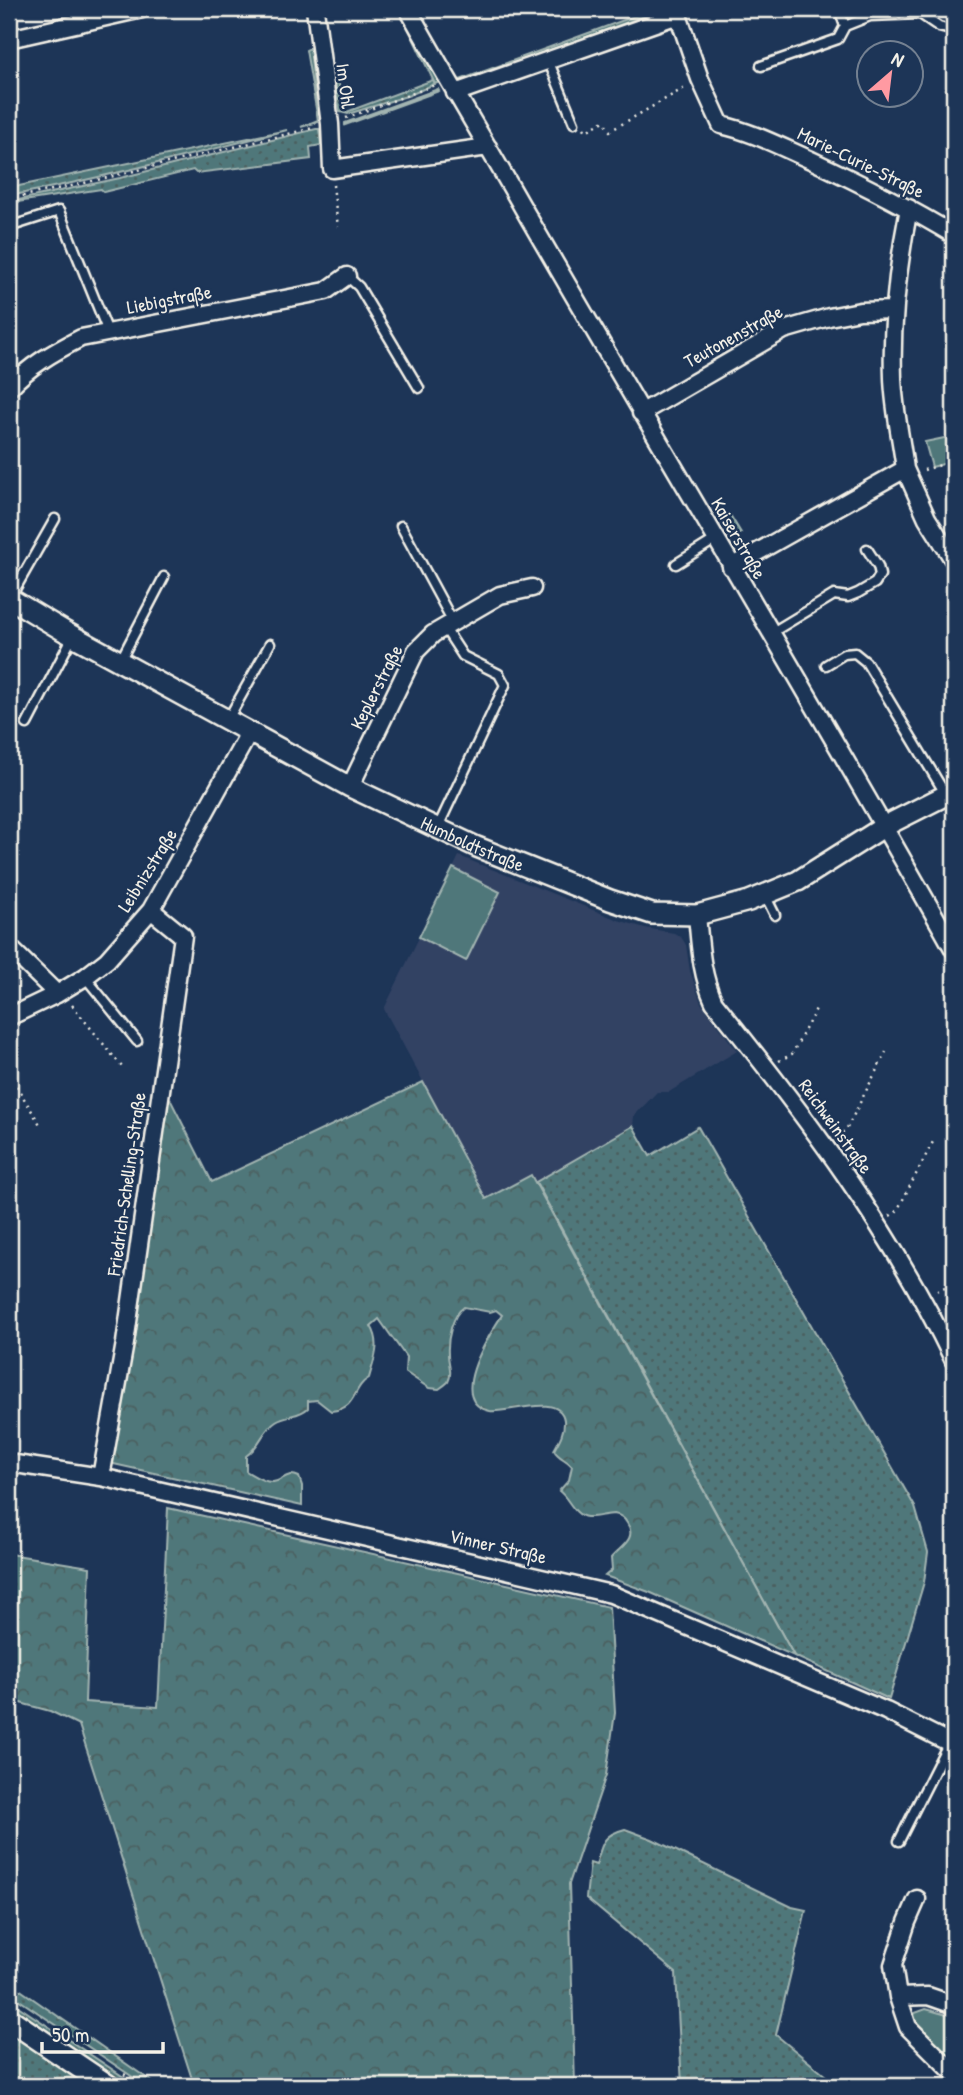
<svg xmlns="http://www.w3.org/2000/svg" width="963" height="2095" viewBox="0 0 963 2095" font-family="'Patrick Hand',sans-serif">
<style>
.built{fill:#324264}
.grass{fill:url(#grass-dots);stroke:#a2b4b1;stroke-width:2}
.forest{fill:url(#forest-crowns);stroke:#a2b4b1;stroke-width:2}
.park{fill:#4f777a;stroke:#a2b4b1;stroke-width:2}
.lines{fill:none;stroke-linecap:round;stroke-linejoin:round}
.service-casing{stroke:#f4f1e8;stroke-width:13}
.minor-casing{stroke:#f4f1e8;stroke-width:21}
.tertiary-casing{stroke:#f4f1e8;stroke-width:24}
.secondary-casing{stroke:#f4f1e8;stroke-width:26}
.path{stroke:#f4f1e8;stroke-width:2.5;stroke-dasharray:2 5;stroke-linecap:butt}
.service{stroke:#1d3557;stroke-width:8}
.minor{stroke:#1d3557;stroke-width:16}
.tertiary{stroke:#1d3557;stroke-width:19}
.secondary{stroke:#1d3557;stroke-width:21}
.labels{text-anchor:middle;stroke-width:5;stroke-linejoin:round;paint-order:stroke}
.street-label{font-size:19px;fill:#f4f1e8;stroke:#1d3557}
</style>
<defs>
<pattern id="grass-dots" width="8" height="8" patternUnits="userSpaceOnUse" patternTransform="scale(1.75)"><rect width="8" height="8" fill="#4f777a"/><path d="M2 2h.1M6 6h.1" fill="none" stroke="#4c6060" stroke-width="1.8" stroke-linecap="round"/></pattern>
<pattern id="forest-crowns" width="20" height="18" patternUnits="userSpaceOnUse" patternTransform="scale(1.75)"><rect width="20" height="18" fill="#4f777a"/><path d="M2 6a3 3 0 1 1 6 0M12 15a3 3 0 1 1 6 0" fill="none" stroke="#4c6060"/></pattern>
</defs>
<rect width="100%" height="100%" fill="#1d3557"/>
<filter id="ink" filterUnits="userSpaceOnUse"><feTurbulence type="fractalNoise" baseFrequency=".0143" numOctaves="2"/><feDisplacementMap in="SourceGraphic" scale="14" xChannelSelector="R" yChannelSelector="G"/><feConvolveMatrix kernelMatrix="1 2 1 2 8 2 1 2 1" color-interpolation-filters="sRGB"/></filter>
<g filter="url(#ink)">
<!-- built -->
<path class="built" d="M459,856L618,920L645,928L674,933L681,937L686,945L690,971L701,1003L737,1051L669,1092H657L634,1116L633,1126L536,1182L531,1175L486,1199L384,1009Z"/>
<!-- grass -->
<path class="grass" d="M654,9H664L457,84H449Z
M310,48L318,122L301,127L318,120L306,50Z
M441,77L443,80L410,95L348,114L340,112L335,80H338L344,113Z
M438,89L439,91L345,125V123Z
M316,129H319L321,145L310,147L311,159L196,173L193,170L104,192L101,189L11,203L9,212V202L120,178Z
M287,130C195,154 102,178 9,196V188Z
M730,515L741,533L732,538L722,520Z
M633,1126L650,1156L698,1127L915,1507L928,1552L924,1582L889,1699L794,1656L536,1182Z
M625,1829L652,1839L792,1907L806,1910L776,2035L838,2086H682L676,1973L586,1898L590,1863L596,1865C602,1844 602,1835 625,1829Z
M9,1982L158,2086H146L9,1993Z
M9,2000L137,2086H129L9,2005Z
M9,2029L93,2086H9Z"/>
<!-- forest -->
<path class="forest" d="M423,1082L486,1199L531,1175L794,1656L649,1592L605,1576L612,1570L611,1558C620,1547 638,1539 627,1523C624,1517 620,1515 614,1514C605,1514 595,1518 587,1517C573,1515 569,1498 559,1491L569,1480L572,1466C566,1459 558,1458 554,1450C559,1441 565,1431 564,1420C560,1392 507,1414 490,1411C445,1402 490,1334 502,1315L496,1310L490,1312L464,1307C452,1315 447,1339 448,1354C448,1363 453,1373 448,1382C446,1384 442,1387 439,1389L429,1388L405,1372L406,1357L379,1319L371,1326C382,1344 374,1359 369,1378C351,1388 358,1409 331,1411L317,1400L308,1401V1408C299,1417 287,1414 276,1421C263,1429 260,1447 246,1456V1471C253,1475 264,1483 273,1482C284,1481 286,1471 299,1477L302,1486V1506L109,1463L165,1089L212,1182Z
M168,1508L609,1607L615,1713L606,1775L569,1884L575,2086H221L192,2079L79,1725L50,1711L9,1700V1554L90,1567L85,1702L158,1707Z"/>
<!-- park -->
<path class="park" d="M399,9H405L443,80L435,84Z
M954,436V461L932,467L925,442Z
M453,868L500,892L466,961L419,937Z
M926,2009L954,2017V2052L950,2063L912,2020L915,2013Z"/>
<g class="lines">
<defs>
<path id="service" d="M839,9L845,26
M548,60L574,123
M761,66L838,39L845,26L870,16L920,14L939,27L954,31
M9,227L59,211L108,332
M347,276L359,287L419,388
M401,526L453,622
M676,564L716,539
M10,598L55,519
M771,633L834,595L848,597L858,593L875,583L880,575L878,566L867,549
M120,661L164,577
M826,665L844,654L855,653L866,662L946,795
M227,721L270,644
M27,724L73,636
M438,827L505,685L499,674L463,656L444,627
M765,895L775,915
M85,977L137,1041
M899,1841L949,1742"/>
<path id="minor" d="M315,9L330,124L332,169L488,147
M408,9C445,76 485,141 523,208C666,456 814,701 954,950
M9,39L142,9
M455,93L678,15L700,79L721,125C753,132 781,147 811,160C860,183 908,207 954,235
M9,388C30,365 54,352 81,338L326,291L347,276
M641,413L784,330L829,317L860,311L894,310
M905,469L927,518L954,561
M731,567L905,469C901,439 894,408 893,378C891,321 898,264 909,208
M350,787L416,651L433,634L500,595L532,588
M697,915C700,946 701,974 714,1002C806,1116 891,1229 954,1361
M9,947L57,994
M9,1017L57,994L85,977L107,960L151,910L249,733
M9,1463L101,1477L611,1594L886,1711L954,1745
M101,1477L125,1343L183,936L151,910
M917,1899L907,1922L893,1965L898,1997L928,1996L954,2005
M898,1997L908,2027L954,2073"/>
<g id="tertiary">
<path id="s1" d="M9,598L64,631L350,787L477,847L610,900L652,914L697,915L749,901L798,881L885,826L954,791"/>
</g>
<path id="secondary" d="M9,2019L108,2086"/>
</defs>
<!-- service casing -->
<use href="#service" class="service-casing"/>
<!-- minor casing -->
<use href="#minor" class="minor-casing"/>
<!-- tertiary casing -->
<use href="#tertiary" class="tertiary-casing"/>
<!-- secondary casing -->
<use href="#secondary" class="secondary-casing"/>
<!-- path -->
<path class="path" d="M346,118L435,85
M584,128L586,131L604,121L610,131L688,86
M333,185L338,227
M9,199L76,185L313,128
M924,470L954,461
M72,1005L122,1067
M779,1061L792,1054L817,1007
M9,1074L41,1126
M836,1136L846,1130L886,1052
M890,1216L897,1211L935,1138
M937,1291L951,1284L954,1277
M9,1995L17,2001
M124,2074L142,2086"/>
<!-- service -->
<use href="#service" class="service"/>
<!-- minor -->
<use href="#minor" class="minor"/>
<!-- tertiary -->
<use href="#tertiary" class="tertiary"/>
<!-- secondary -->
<use href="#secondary" class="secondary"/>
</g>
</g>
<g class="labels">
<!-- street labels -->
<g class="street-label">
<text transform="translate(346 86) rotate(83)" y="7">Im Ohl</text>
<text transform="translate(861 162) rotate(26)" y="7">Marie-Curie-Straße</text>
<text transform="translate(169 299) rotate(-11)" y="7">Liebigstraße</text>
<text transform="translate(733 336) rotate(-29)" y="7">Teutonenstraße</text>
<text transform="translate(739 538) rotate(60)" y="7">Kaiserstraße</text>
<text transform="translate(376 687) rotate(-63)" y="7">Keplerstraße</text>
<text dy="7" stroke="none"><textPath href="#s1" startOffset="525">Humboldtstraße</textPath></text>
<text transform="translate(147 870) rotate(-58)" y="7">Leibnizstraße</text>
<text transform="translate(836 1126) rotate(54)" y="7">Reichweinstraße</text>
<text transform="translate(126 1184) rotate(-82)" y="7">Friedrich-Schelling-Straße</text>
<text transform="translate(498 1546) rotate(13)" y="7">Vinner Straße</text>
</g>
</g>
<!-- margin -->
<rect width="963" height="2095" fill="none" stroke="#1d3557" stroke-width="35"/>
<rect x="18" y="18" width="928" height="2060" fill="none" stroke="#f4f1e8" stroke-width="2.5" filter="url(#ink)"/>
<!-- north arrow -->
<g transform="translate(890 74) rotate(28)"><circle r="33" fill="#1d3557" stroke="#738091" stroke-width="2"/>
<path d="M0-5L12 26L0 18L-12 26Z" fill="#ff9aa2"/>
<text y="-10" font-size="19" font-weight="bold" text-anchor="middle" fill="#f4f1e8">N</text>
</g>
<!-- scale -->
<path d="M42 2042v10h121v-10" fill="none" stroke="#f4f1e8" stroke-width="3.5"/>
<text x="52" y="2042" font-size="21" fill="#f4f1e8" stroke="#1d3557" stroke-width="5" paint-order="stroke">50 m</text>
</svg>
